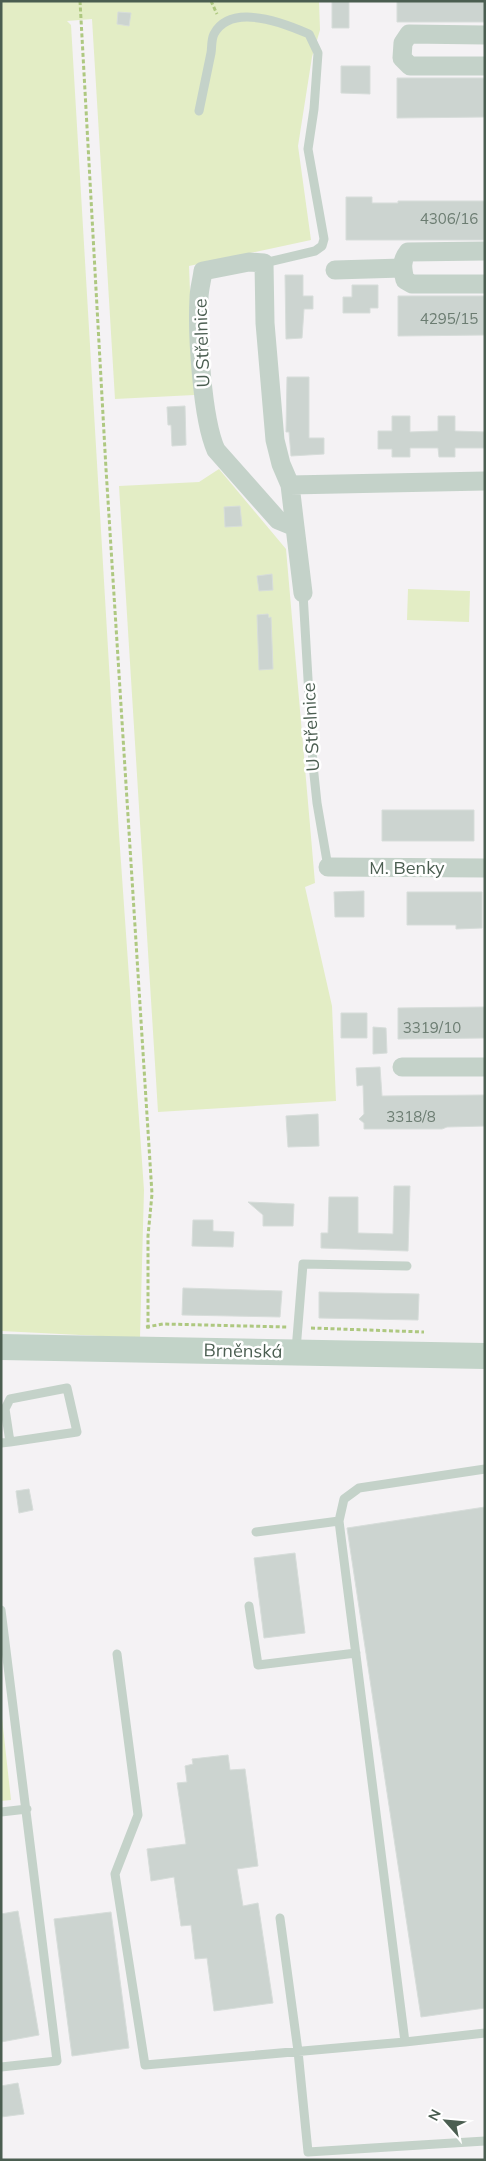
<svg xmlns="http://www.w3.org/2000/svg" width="486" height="2161" viewBox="0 0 486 2161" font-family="Mulish,sans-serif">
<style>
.green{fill:#e3edc5}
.building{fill:#ccd4d0;stroke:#d7ddda}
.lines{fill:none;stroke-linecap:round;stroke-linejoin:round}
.path{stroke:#aec880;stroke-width:3;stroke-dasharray:4 2.5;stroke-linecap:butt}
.lane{stroke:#c4d2c9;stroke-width:9}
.street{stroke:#c4d2c9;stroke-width:19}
.secondary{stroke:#c2d3c8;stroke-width:26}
.labels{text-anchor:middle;stroke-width:5;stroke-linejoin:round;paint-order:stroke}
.number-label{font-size:15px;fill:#6b7c71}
.street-label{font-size:18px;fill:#4b5e51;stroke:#fff}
</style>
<rect width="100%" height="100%" fill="#f4f2f4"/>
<!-- green -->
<path class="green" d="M1,1H319L320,30L312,57L298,146L311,240L189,266L194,395L115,399L92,19L67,21L71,25L119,834L144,1190L140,1338L1,1331Z
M219,469L286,549L315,883L305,887L332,1006L336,1101L158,1112L119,486L199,482Z
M408,589L470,591L469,622L407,620Z
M1,1709L11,1800L1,1801Z"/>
<!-- building -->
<path class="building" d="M332,1H349V28H332Z
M397,1H485V22H397Z
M118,12L131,13L129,26L117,24Z
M341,66H370V94L341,93Z
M397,78H485V117L397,118Z
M346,197H372V203H398V201H485V240H346Z
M285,275H303V296H313V309H304L302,338L286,339Z
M352,285H378V308H370V313H343V297H352Z
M398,296H485V335L398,336Z
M287,377H309V438H324V454L291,456L289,432H286Z
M185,406L186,445L172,446L171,425H168L167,407Z
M392,416H410V432L438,431V416H455V431L485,432V448H455V457H439L438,448H410V457H392V449H378V431H392Z
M240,506L242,526L225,527L224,507Z
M272,574L273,590L259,591L257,576Z
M268,614L269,618L271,617L273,669L259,670L257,615Z
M382,810H474V841H382Z
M364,891V917H335L334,892Z
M407,892H482V928L456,929V925H407Z
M485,1007V1038L398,1039V1008Z
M341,1013H367V1038H341Z
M373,1027L386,1028L387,1053L373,1054Z
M380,1067L382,1096L485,1095V1126L447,1127L442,1129H364V1123L359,1119L364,1114L363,1085L357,1086L356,1068Z
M318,1114L319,1146L288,1147L286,1116Z
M394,1186H410L408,1251L321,1248V1233H328L329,1197H358V1233L393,1234Z
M248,1202L294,1204L293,1226H263V1215Z
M193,1220H213V1231L234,1232L233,1247L192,1246Z
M183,1288L282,1291L280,1317L182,1315Z
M319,1292L419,1294L418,1320L319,1318Z
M29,1489L33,1510L19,1513L16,1491Z
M485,1507V2008L421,2017L347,1528Z
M295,1553L305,1633L264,1638L254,1558Z
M228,1755L230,1770L245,1769L258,1866L237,1869L243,1906L258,1903L273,2003L214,2011L207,1958L195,1959L191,1925L181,1926L174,1877L151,1881L147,1849L186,1844L177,1783L187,1782L185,1766L193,1764L192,1759Z
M18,1911L39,2035L1,2042V1914Z
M111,1912L129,2048L72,2056L54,1919Z
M18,2083L24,2114L1,2117V2086Z"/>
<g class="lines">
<!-- path -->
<path class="path" d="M80,1L106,469L152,1194L148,1236V1331
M211,1L217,14
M146,1327L163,1324L287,1327
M311,1328L424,1332"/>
<!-- lane -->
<path class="lane" d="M199,111C203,92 207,73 211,53C212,48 211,40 214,34C231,2 284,23 309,34L318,53L314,109L308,149L324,239L322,246L315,251L264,263
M303,593L313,765L317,803L328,867
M296,1350L303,1264L407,1266
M1,1443L10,1442L77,1432L67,1388L10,1399L5,1409L10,1442
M485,1469L359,1488L344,1499L339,1521L405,2042L485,2033
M256,1532L339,1521
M249,1606L258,1665L356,1653
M1,1610L57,2061L1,2067
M117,1654L138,1815L115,1874L145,2065L405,2042
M1,1812L27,1809
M280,1918L298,2051L308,2152L485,2141"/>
<!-- street -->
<path class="street" d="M485,35L409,34L403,43L402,58L410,66H485
M485,251L408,252C401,261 402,268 405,280L412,284H485
M335,270L402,268
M290,485L485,481
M295,527L290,485L281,464L275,440L265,323L264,263L249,262L203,271C202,280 199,289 199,298C197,333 202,419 216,450L278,520L295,527L303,593
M328,867L485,868
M402,1067H485"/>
<!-- secondary -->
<path class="secondary" d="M1,1347L485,1356"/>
</g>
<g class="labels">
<!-- number labels -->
<g class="number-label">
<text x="449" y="224">4306/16</text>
<text x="449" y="324">4295/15</text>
<text x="432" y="1033">3319/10</text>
<text x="411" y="1122">3318/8</text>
</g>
<!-- street labels -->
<g class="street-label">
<text transform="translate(202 343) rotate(-92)" y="6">U Střelnice</text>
<text transform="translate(311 727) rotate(-93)" y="6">U Střelnice</text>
<text x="407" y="874">M. Benky</text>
<text transform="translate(243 1351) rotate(1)" y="6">Brněnská</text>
</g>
</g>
<!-- border -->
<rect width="486" height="2161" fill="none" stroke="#4b5e51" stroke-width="5"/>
<!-- north arrow -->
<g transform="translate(446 2121) rotate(297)" stroke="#ffffff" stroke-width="4" paint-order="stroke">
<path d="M0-4L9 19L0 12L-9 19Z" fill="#4b5e51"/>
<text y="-8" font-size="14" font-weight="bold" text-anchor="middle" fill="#4b5e51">N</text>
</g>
</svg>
